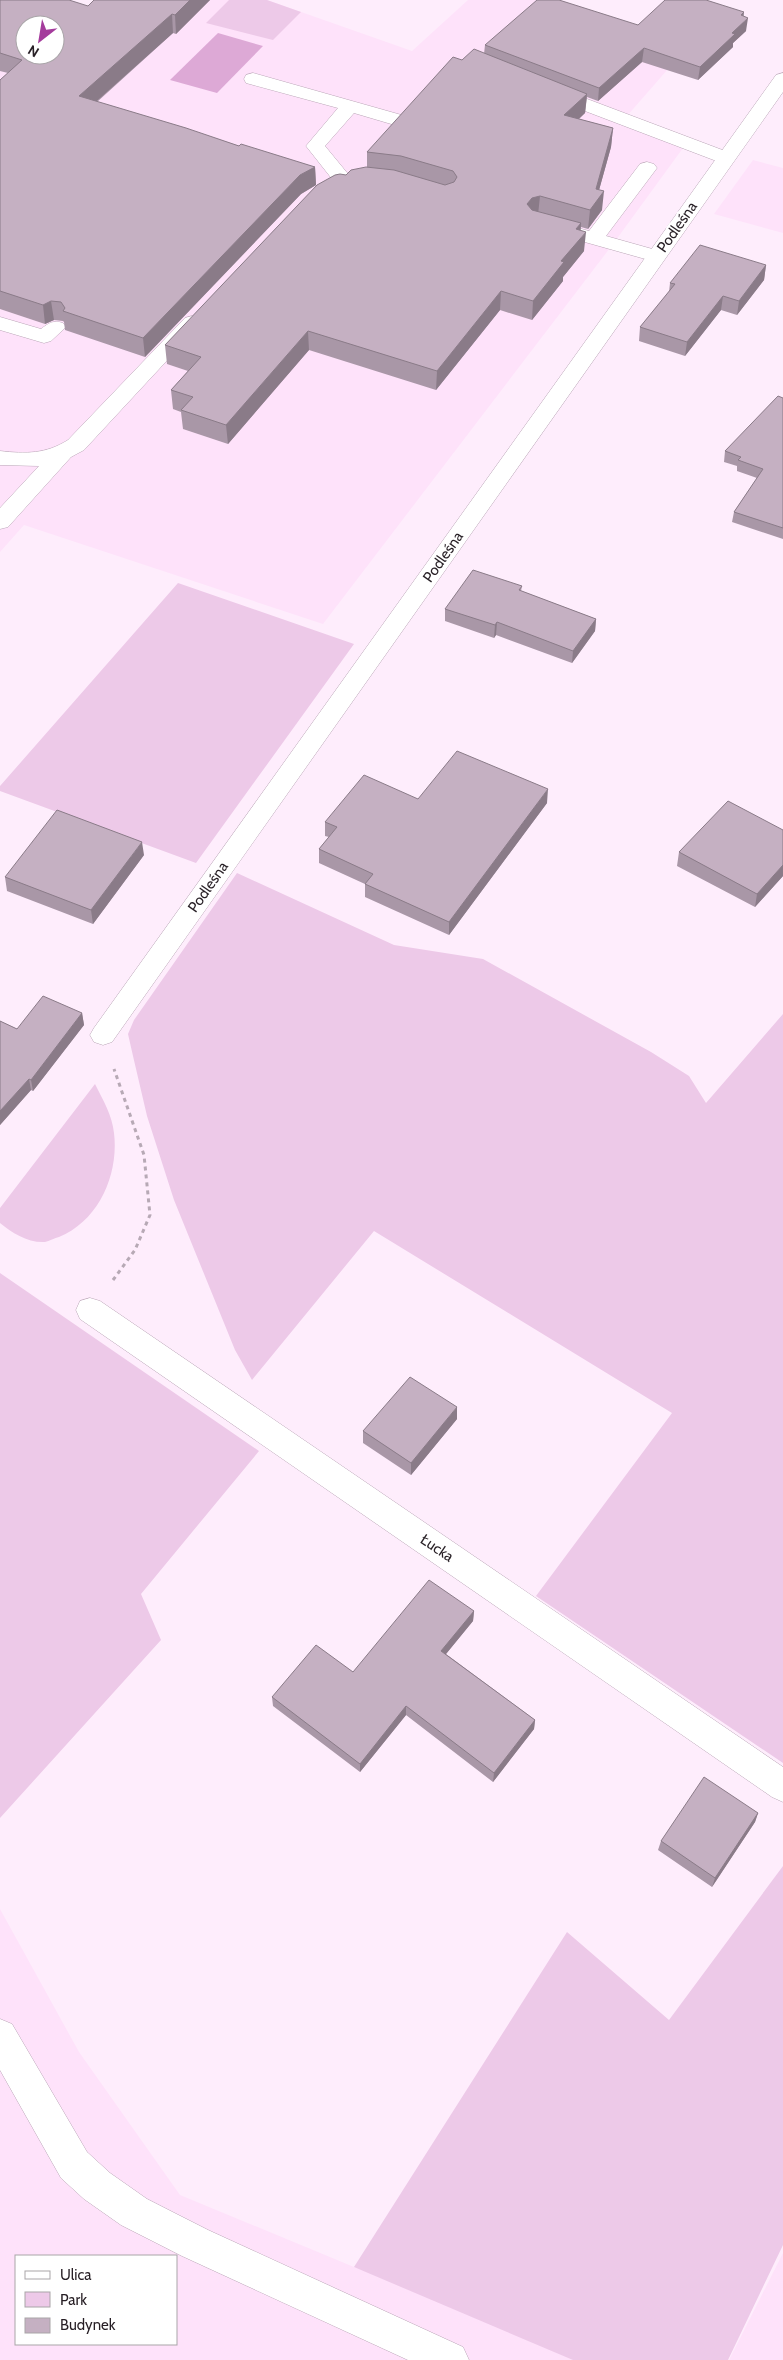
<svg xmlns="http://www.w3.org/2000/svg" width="783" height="2360" viewBox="0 0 783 2360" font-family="Cabin,sans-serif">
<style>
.built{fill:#fee2fa;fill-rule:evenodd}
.green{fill:#edc9e8}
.water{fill:#dda9d6}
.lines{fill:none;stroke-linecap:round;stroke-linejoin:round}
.service-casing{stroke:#baa6b7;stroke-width:1}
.minor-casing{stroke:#baa6b7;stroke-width:1}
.path{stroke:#b7a9b5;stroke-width:3;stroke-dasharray:4 4;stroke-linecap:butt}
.service{fill:#fff;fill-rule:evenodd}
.minor{fill:#fff;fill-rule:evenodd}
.wall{fill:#a997a7}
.shaded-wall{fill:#8a7b88}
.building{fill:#c5b0c2;stroke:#8a7b88;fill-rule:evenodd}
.labels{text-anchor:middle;stroke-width:4.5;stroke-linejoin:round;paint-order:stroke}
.street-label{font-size:15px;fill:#271f25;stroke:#fff}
</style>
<rect width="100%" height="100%" fill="#feedfc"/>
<!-- built -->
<path class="built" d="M0,0L77,19L98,0H267L412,51L468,0H557L580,6L674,43L668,69L620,124L683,148L613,244L323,624L24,525L0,552ZM25,25H55V55H25Z
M753,160L783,168V233L714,214Z
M0,1909L79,2052L180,2195L354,2267L622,2360H0ZM16,2256H176V2344H16Z
M783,2253V2360H729Z"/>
<!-- green -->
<path class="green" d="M229,0H267L301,12L273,40L206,23Z
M178,583L354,644L196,863L0,791V786Z
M237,873L394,945L483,959L651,1052L689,1076L706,1103L783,1014V1763L536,1596L672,1413L374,1231L252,1380L235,1350L174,1200L147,1116L133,1056L128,1034L134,1020Z
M95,1084C103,1100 112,1115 114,1133C119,1174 99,1221 59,1237C55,1238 49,1241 45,1242C28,1243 12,1233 0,1223V1208Z
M0,1273L259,1451L141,1594L161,1640L0,1818Z
M783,1866V2245L728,2360H573L354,2267L567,1932L669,2020Z"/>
<!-- water -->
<path class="water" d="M218,33L263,46L217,93L170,80Z"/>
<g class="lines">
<defs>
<path id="service" d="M253,73L405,116L407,120L405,124L398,126L354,113L325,146L353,180L350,184L343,186L336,184L306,146L338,108L246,83L244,79L246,75Z
M550,85L733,154L736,158L733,162L726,164L719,162L543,95L541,91L543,87Z
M647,162L654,164L657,168L606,236L663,252L666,256L663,260L656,262L542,230L539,226L542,222L549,220L589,231L640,164Z
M192,316L199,318L202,322L199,326L84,450L71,457L8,527L0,529V508L39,466L0,465V451C26,454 46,454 68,440L185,318Z
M0,317L41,329C49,323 53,320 63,323L66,327L51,341L44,343L0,330Z
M0,2019L12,2024L87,2152L110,2173L147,2199L208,2230L463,2347L469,2360H408L182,2256L121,2225L84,2199L61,2178L0,2070Z"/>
<path id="minor" d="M783,73V92L112,1042L103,1045L94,1042L90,1035L94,1028L776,75Z
M90,1298L100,1301L783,1767V1802L772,1797L80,1319L76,1310L80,1301Z"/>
</defs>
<!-- service casing -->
<use href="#service" class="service-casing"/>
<!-- minor casing -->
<use href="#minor" class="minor-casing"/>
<!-- path -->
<path class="path" d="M113,1280L135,1250L150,1215L144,1155L114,1069"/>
<!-- service -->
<use href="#service" class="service"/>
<!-- minor -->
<use href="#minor" class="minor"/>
</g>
<!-- wall -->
<path class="wall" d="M0,0L88,6L210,0L176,34L173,33L97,102L239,146L315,167L316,185L301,194L145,357L65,330L64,322L63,321L54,320L45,324L0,309V80L8,73L0,71Z
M743,16L746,31L733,43V47L698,80L642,62L598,101L587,97L585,113L579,119L613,128L611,147L599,190L602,210L588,229L581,227L580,231L584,251L563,277V281L532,320L500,310L436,390L309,350L228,444L183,429L181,412L173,409L171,390L188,371L167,364L165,345L367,167V152L462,60L484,54L485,45L638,25Z
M766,265L764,280L737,315L721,310L685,356L639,341L640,327L669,292L670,283Z
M783,398V539L732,522L734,512L757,478L737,471V466L724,462L725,451Z
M522,586L521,591L596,619L595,631L572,663L496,635L494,638L445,621V609Z
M418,799L547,803L449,935L365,897V884L319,863V849L329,837L325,836V822Z
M783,830V876L755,907L677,866L679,852Z
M144,855L93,924L7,891L5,877Z
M82,1013L84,1025L33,1091L31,1090L0,1125V1021L17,1029Z
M457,1419L411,1475L363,1443V1431Z
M474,1611L473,1621L446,1654L535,1720L534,1729L493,1782L406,1715L360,1772L273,1706L272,1697L353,1672Z
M758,1813L755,1822L712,1887L658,1850L661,1841Z"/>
<!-- shaded-wall -->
<path class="shaded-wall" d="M190,0H210L176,34L175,15Z
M744,12L743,23L748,18L746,31L733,43V47L698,80L700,67L732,33L741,15Z
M172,14L173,33L81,115L79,96Z
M644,48L642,62L598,101L599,88Z
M587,94L585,113L562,134L564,115Z
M613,128L611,147L596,201L604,191L602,210L588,229L590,210Z
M315,167L316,185L301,194L145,357L143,338L300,175Z
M540,196L538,215L530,217L527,204L532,198Z
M581,223L580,239L586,232L584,251L563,277V281L532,320L533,301L561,261L576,229Z
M766,265L764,280L737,315L739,301Z
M501,291L500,310L436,390L437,371Z
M723,296L721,310L685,356L687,342Z
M51,301L54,320L45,324L43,305Z
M308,331L309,350L228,444L226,425Z
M596,619L595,631L572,663L573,651Z
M497,622L496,635L494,638L495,625Z
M548,789L547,803L449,935V922Z
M142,842L144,855L93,924L91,910Z
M783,865V876L755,907L757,894Z
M82,1013L84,1025L33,1091L31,1080Z
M29,1079L31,1090L0,1125V1111Z
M457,1407V1419L411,1475V1463Z
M474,1611L473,1621L441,1660V1651Z
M406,1706V1715L360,1772V1764Z
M535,1720L534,1729L493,1782L494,1773Z
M758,1813L755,1822L712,1887L715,1878Z"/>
<!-- building -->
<path class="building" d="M0,0H69L88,6L94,0H190L175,15L172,14L79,96L186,128L239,146L241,144L315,167L300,175L143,338L63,311L65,308L61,302L51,301L43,305L0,291V80L22,60L0,53ZM25,25H55V55H25Z
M537,0H559L638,25L665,0H706L744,12L741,15L748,18L732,33L735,34L700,67L644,48L599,88L485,45Z
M474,49L587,94L564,115L613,128L596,189L604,191L590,210L540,196L532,198L527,204L532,210L581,223L576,229L586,232L561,261L564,262L533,301L501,291L437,371L308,331L226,425L181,410L193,397L171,390L201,357L165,345L317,185L335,175L340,174L346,175L351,170L366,167L394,170L445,185L454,182L457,177L453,171L401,156L367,152L453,57L462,60Z
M700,245L766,265L739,301L723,296L687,342L640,327L675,284L670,283Z
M778,396L783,398V528L734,512L763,469L738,460L741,457L725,451Z
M473,570L522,586L519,590L596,619L573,651L497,622L495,625L445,609Z
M457,751L548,789L449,922L365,884L373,874L319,849L337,827L325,822L364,775L418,799Z
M728,801L783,830V865L757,894L679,852Z
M57,810L142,842L91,910L5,877Z
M43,996L82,1013L31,1080L29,1079L0,1111V1021L17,1029Z
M410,1377L457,1407L411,1463L363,1431Z
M429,1580L474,1611L441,1651L535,1720L494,1773L406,1706L360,1764L272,1697L316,1645L353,1672Z
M704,1777L758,1813L715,1878L661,1841Z"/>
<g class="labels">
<!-- street labels -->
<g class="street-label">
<text transform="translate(677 227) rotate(-55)" y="5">Podleśna</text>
<text transform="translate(443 557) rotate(-55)" y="5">Podleśna</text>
<text transform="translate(208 887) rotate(-55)" y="5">Podleśna</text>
<text transform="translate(437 1548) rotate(34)" y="5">Łucka</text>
</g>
</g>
<!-- legend -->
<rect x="15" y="2255" width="162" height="90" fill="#ffffff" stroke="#a9a5a8"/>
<rect x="25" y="2271" width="25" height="8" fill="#ffffff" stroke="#a9a5a8"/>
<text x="60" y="2280" font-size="15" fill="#271f25">Ulica</text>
<rect x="25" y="2292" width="25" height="15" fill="#edc9e8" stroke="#a9a5a8"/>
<text x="60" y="2305" font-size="15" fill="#271f25">Park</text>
<rect x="25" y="2318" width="25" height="15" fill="#c5b0c2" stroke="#a9a5a8"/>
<text x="60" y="2330" font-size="15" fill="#271f25">Budynek</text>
<!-- north arrow -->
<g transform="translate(40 40) rotate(211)"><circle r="24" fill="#ffffff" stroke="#a9a5a8"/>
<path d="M0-4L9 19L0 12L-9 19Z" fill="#a43b9c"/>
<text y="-8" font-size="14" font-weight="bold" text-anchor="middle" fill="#271f25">N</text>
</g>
</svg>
